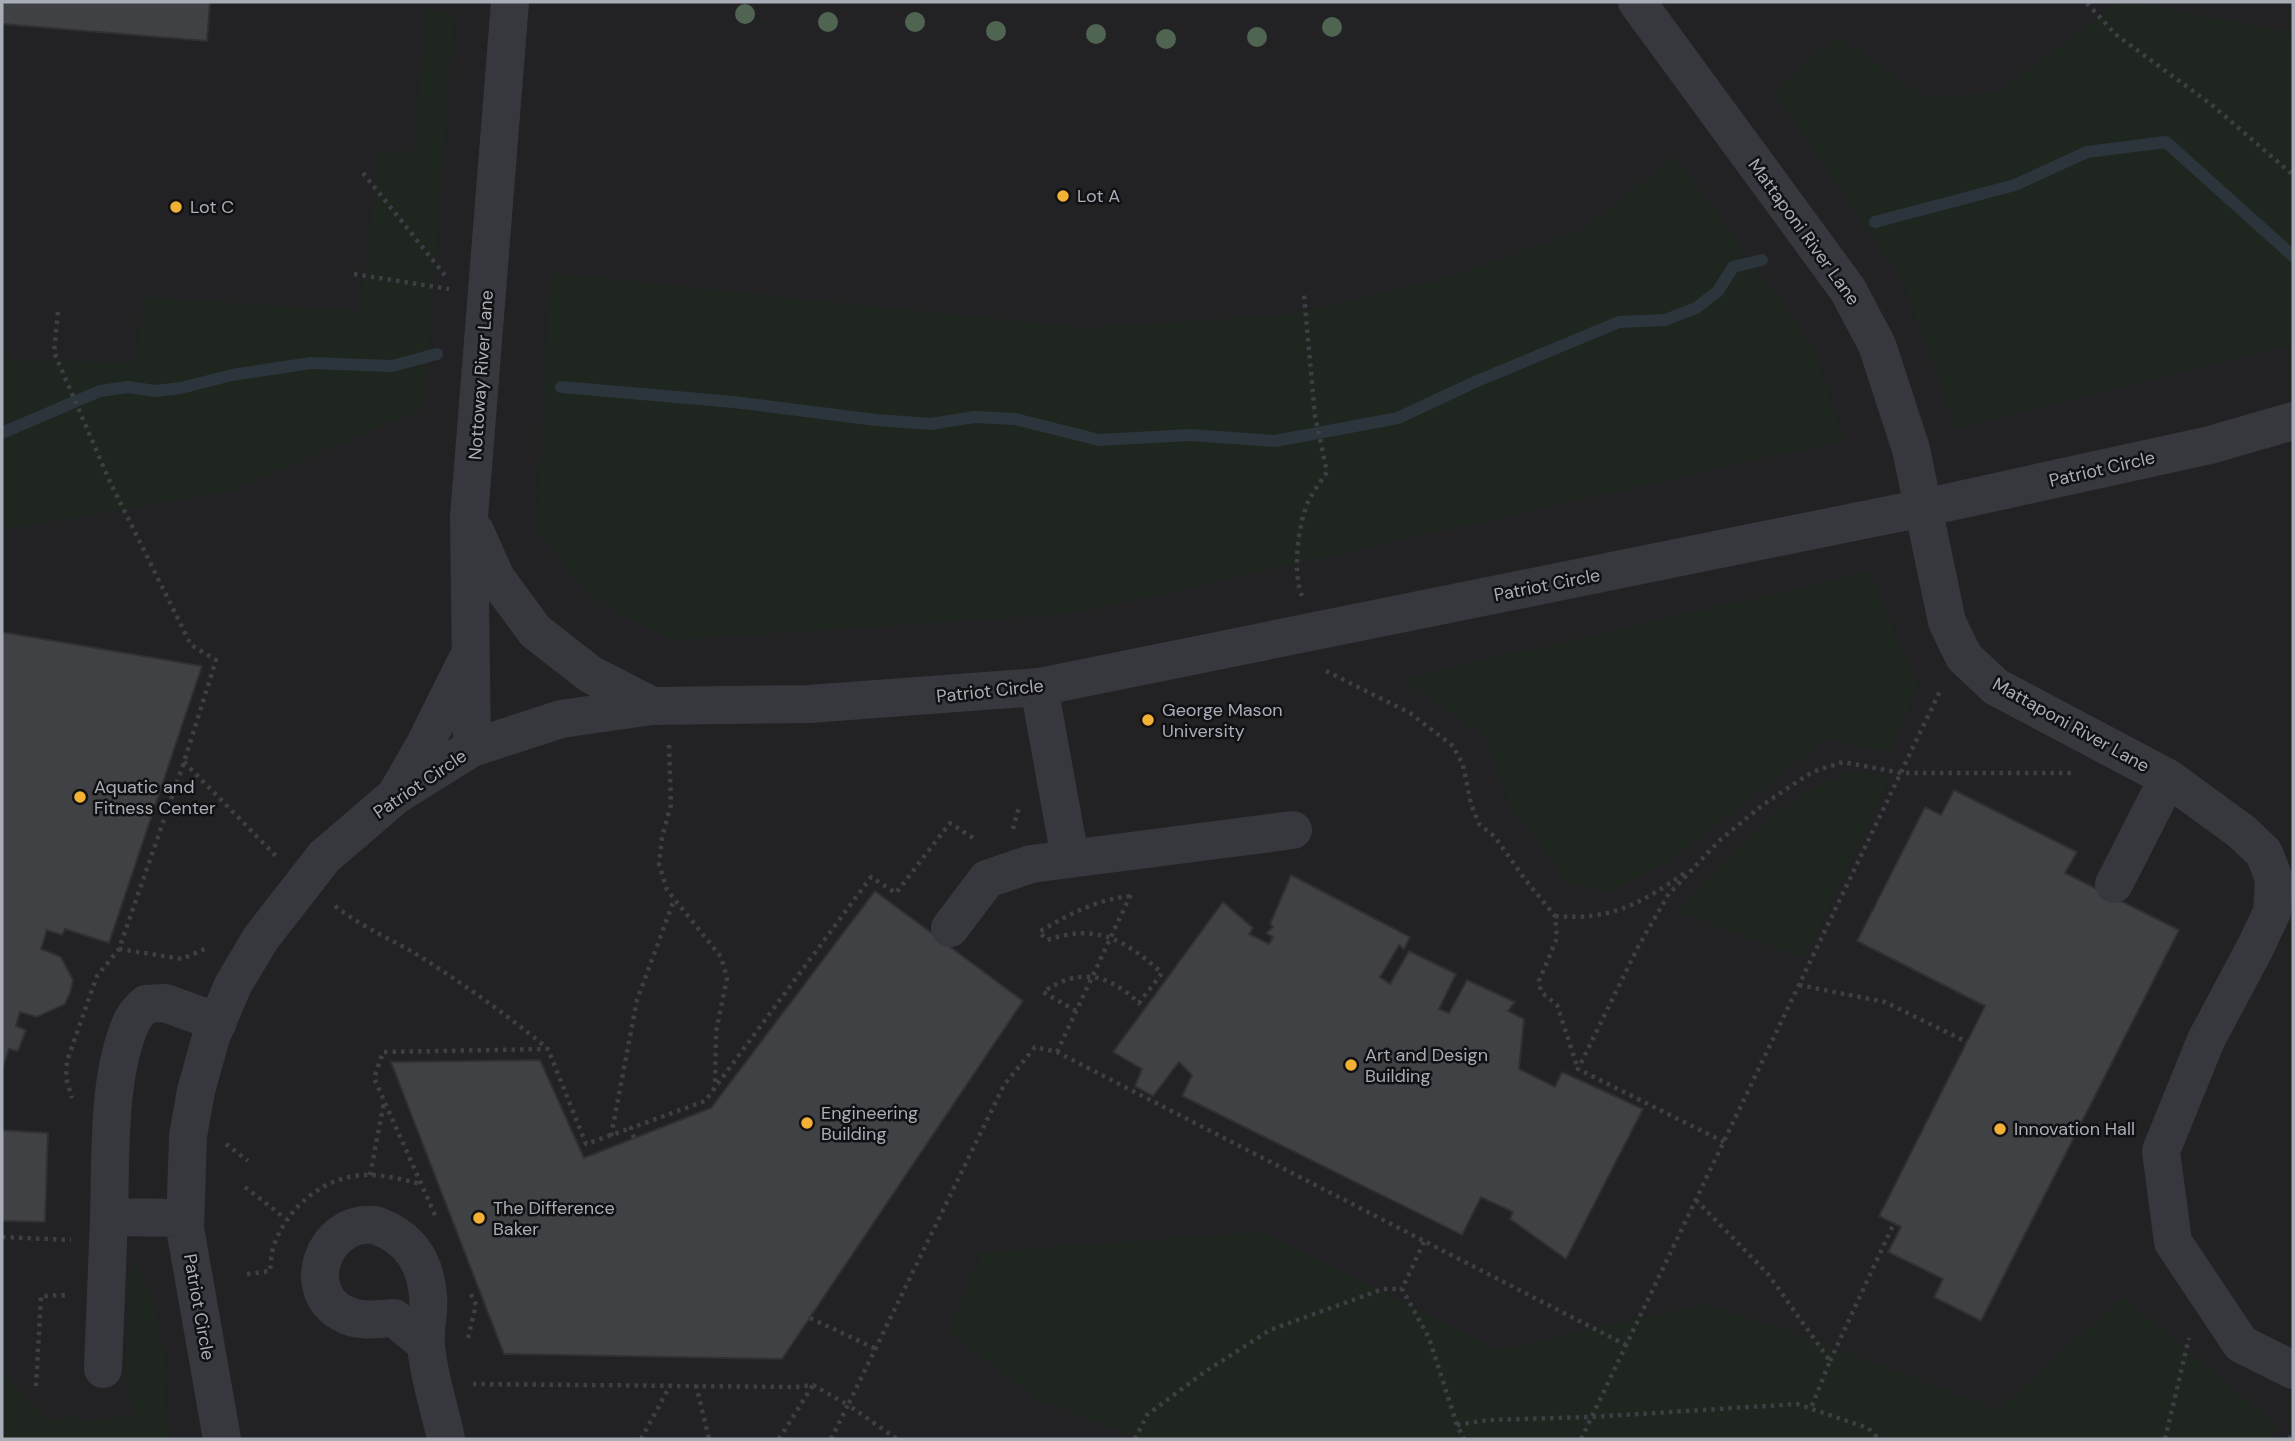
<svg xmlns="http://www.w3.org/2000/svg" width="2295" height="1441" viewBox="0 0 2295 1441" font-family="'DM Sans',sans-serif">
<style>
.built{fill:#222225}
.green{fill:#1e261f}
.lines{fill:none;stroke-linecap:round;stroke-linejoin:round}
.stream{stroke:#2c353c;stroke-width:12}
.building{fill:#404145;stroke:#303034;stroke-width:2}
.path{stroke:#3d3f44;stroke-width:4.5;stroke-dasharray:3.5 5;stroke-linecap:butt}
.minor{stroke:#37383d;stroke-width:38}
.tree{fill:#506452}
.poi-dot{fill:#f2b134;stroke:#111113;stroke-width:2.5}
.labels{text-anchor:middle;stroke-width:5;stroke-linejoin:round;paint-order:stroke}
.poi-label{font-size:18px;fill:#a8adb8;stroke:#111113;text-anchor:start}
.street-label{font-size:18px;fill:#a8adb8;stroke:#111113}
</style>
<rect width="100%" height="100%" fill="#161618"/>
<!-- built -->
<path class="built" d="M2,2H2293V1439H2Z"/>
<!-- green -->
<path class="green" d="M2119,2H2132L2293,33V345L1957,429L1901,277L1773,92L1838,37L1926,98L1997,93Z
M427,9L454,13L424,408L228,492L2,530V359L136,363L144,297L360,311L379,152L413,153Z
M1675,156L1815,350L1844,440L1077,613L671,640L588,595L537,529L550,273L1087,328L1284,315L1440,280L1583,230Z
M1869,572L1918,686L1889,752L1826,739L1669,861L1610,892L1569,884L1509,804L1485,736L1401,679Z
M1855,772L1891,776L1805,958L1678,912C1720,863 1790,785 1855,772Z
M1263,1232L1499,1350L1703,1304L1791,1332L1998,1410L2123,1297L2276,1425L2270,1439H1139L1037,1398L948,1332L982,1252Z
M135,1263L152,1297L162,1344L167,1372L164,1389L170,1439H2V1371L49,1420L73,1416L92,1421L136,1414L123,1378L128,1313L123,1289Z"/>
<g class="lines">
<!-- stream -->
<path class="stream" d="M1875,222L2015,185L2087,152L2166,142L2293,256
M561,387L734,402L876,420L931,424L974,417L1015,419L1099,440L1190,435L1275,441L1398,418L1477,381L1619,322L1665,320L1696,308L1718,291L1733,267L1762,260
M2,433L100,391L128,387L155,391L181,388L232,375L311,363L392,366L437,354"/>
</g>
<!-- building -->
<path class="building" d="M2,2H210L207,41L2,24Z
M2,632L202,666L109,943L65,929L62,935L47,930L41,949L61,957L73,980L70,993L65,1004L37,1017L20,1012L16,1026L26,1030L18,1051L9,1049L2,1070Z
M1954,790L2077,852L2065,873L2179,930L1981,1321L1934,1297L1943,1279L1888,1252L1901,1227L1879,1216L1985,1006L1857,941L1925,807L1941,815Z
M1291,875L1410,937L1404,949L1399,945L1380,977L1390,984L1409,951L1456,974L1439,1009L1449,1013L1467,980L1515,1002L1508,1011L1524,1019L1519,1069L1555,1087L1562,1072L1643,1109L1566,1259L1510,1219L1513,1212L1481,1197L1462,1235L1182,1096L1192,1075L1179,1062L1153,1096L1135,1086L1142,1069L1113,1052L1223,902L1253,928L1249,934L1269,944L1273,937L1266,933L1273,927L1270,924Z
M875,891L1023,1001L782,1359L504,1354L391,1062L540,1060L584,1158L711,1108Z
M2,1130L48,1133L45,1222L2,1221Z"/>
<g class="lines">
<!-- path -->
<path class="path" d="M2087,3L2115,34L2212,105L2293,175
M363,173L448,279
M354,274L449,289
M58,312L54,352L110,482L191,645L216,660L184,762L119,949L97,976L67,1061L66,1078L72,1098
M1302,596C1292,573 1298,523 1309,500C1314,490 1321,481 1327,472L1315,416L1304,295
M1326,671L1410,713L1453,746L1463,765L1471,804L1479,824L1495,837L1524,878L1555,916L1557,938L1539,981L1541,992L1557,1005L1578,1069
M669,745L671,805L662,837L659,864L667,890L721,957L727,978L716,1032L715,1087
M184,762L277,857
M1013,829L1019,807
M335,906C364,929 397,941 427,961C469,988 510,1017 548,1049
M1555,916C1611,921 1642,903 1686,872
M119,949L182,959L209,947
M1799,985L1885,1002L1967,1042
M1076,1011L1043,992C1080,967 1108,974 1139,1003L1162,973C1125,940 1097,923 1047,940L1039,932C1069,914 1096,900 1130,896
M1057,1052L1131,894
M611,1136L637,1000L674,900
M634,1138L631,1128L705,1101L871,877L896,893L950,823L976,840
M1724,1142L1578,1069L1638,947L1668,895L1720,840L1764,804L1812,772L1843,762L1901,773H2071
M226,1144L248,1161
M370,1175L384,1102
M245,1187L286,1219
M1696,1200L1768,1274L1830,1361L1811,1408
M435,1215L374,1078L383,1052L548,1049L586,1144L631,1128
M2,1237L71,1240
M1424,1242L1402,1289L1429,1338L1457,1425L1464,1439
M247,1274L270,1271C271,1263 271,1253 274,1245C289,1204 328,1173 373,1175C389,1176 405,1180 420,1184
M810,1318L874,1348
M468,1338L476,1305L469,1290
M1830,1361L1894,1223
M473,1384L796,1387L813,1385L848,1405L1004,1085L1035,1047L1057,1052L1626,1345
M696,1385L709,1439
M36,1386L41,1296L69,1295
M1457,1425L1488,1420L1591,1417L1797,1404L1868,1428L1879,1439
M641,1439L671,1384
M779,1439L813,1385
M831,1439L848,1405L897,1439
M1135,1439L1147,1415L1203,1373L1270,1330L1383,1289H1402
M1581,1439L1941,689
M2165,1439L2189,1338
M2289,1439L2293,1431"/>
<!-- minor -->
<path class="minor" d="M1637,2L1848,290L1877,345L1911,449L1947,622L1964,657L1996,687L2168,778L2242,832L2264,853L2274,879L2272,912L2255,948L2206,1040L2161,1151L2173,1242L2241,1344L2293,1370
M475,531L496,578L535,631L590,674L652,706
M1039,687L1070,858
M472,748L469,517L510,2
M397,793L424,746L467,660
M2114,884L2168,778
M950,928L987,879L1031,864L1293,830
M185,1218L109,1217C111,1157 107,1075 132,1021C135,1014 141,1009 146,1004L165,1003L218,1022
M426,1344L394,1318C378,1319 362,1322 346,1315C298,1294 322,1220 374,1225C379,1226 384,1229 389,1231C415,1245 426,1268 428,1296C430,1312 424,1329 426,1345C428,1375 440,1409 446,1439
M103,1369L109,1217
M222,1439L185,1228L188,1136L196,1091L211,1037L233,985L261,938L324,857L395,796L472,748L561,719L652,706L809,704L1039,687L1923,508L2210,445L2293,421"/>
</g>
<!-- trees -->
<g class="tree">
<circle cx="745" cy="14" r="10"/>
<circle cx="828" cy="22" r="10"/>
<circle cx="915" cy="22" r="10"/>
<circle cx="1332" cy="27" r="10"/>
<circle cx="996" cy="31" r="10"/>
<circle cx="1096" cy="34" r="10"/>
<circle cx="1257" cy="37" r="10"/>
<circle cx="1166" cy="39" r="10"/>
</g>
<!-- markers -->
<g class="poi-dot">
<circle cx="1063" cy="196" r="7"/>
<circle cx="176" cy="207" r="7"/>
<circle cx="1148" cy="720" r="7"/>
<circle cx="80" cy="797" r="7"/>
<circle cx="1351" cy="1065" r="7"/>
<circle cx="807" cy="1123" r="7"/>
<circle cx="2000" cy="1129" r="7"/>
<circle cx="479" cy="1218" r="7"/>
</g>
<g class="labels">
<!-- poi labels -->
<g class="poi-label">
<text x="1077" y="202">Lot A</text>
<text x="190" y="213">Lot C</text>
<text x="1162" y="716">George Mason<tspan x="1162" dy="21">University</tspan></text>
<text x="94" y="793">Aquatic and<tspan x="94" dy="21">Fitness Center</tspan></text>
<text x="1365" y="1061">Art and Design<tspan x="1365" dy="21">Building</tspan></text>
<text x="821" y="1119">Engineering<tspan x="821" dy="21">Building</tspan></text>
<text x="2014" y="1135">Innovation Hall</text>
<text x="493" y="1214">The Difference<tspan x="493" dy="21">Baker</tspan></text>
</g>
<!-- street labels -->
<g class="street-label">
<text transform="translate(1804 232) rotate(54)" y="6">Mattaponi River Lane</text>
<text transform="translate(481 375) rotate(-86)" y="6">Nottoway River Lane</text>
<text transform="translate(2102 469) rotate(-13)" y="6">Patriot Circle</text>
<text transform="translate(1547 585) rotate(-11)" y="6">Patriot Circle</text>
<text transform="translate(990 691) rotate(-6)" y="6">Patriot Circle</text>
<text transform="translate(2071 725) rotate(29)" y="6">Mattaponi River Lane</text>
<text transform="translate(420 784) rotate(-34)" y="6">Patriot Circle</text>
<text transform="translate(199 1307) rotate(80)" y="6">Patriot Circle</text>
</g>
</g>
<!-- border -->
<rect width="2295" height="1441" fill="none" stroke="#a8adb8" stroke-width="7"/>
</svg>
